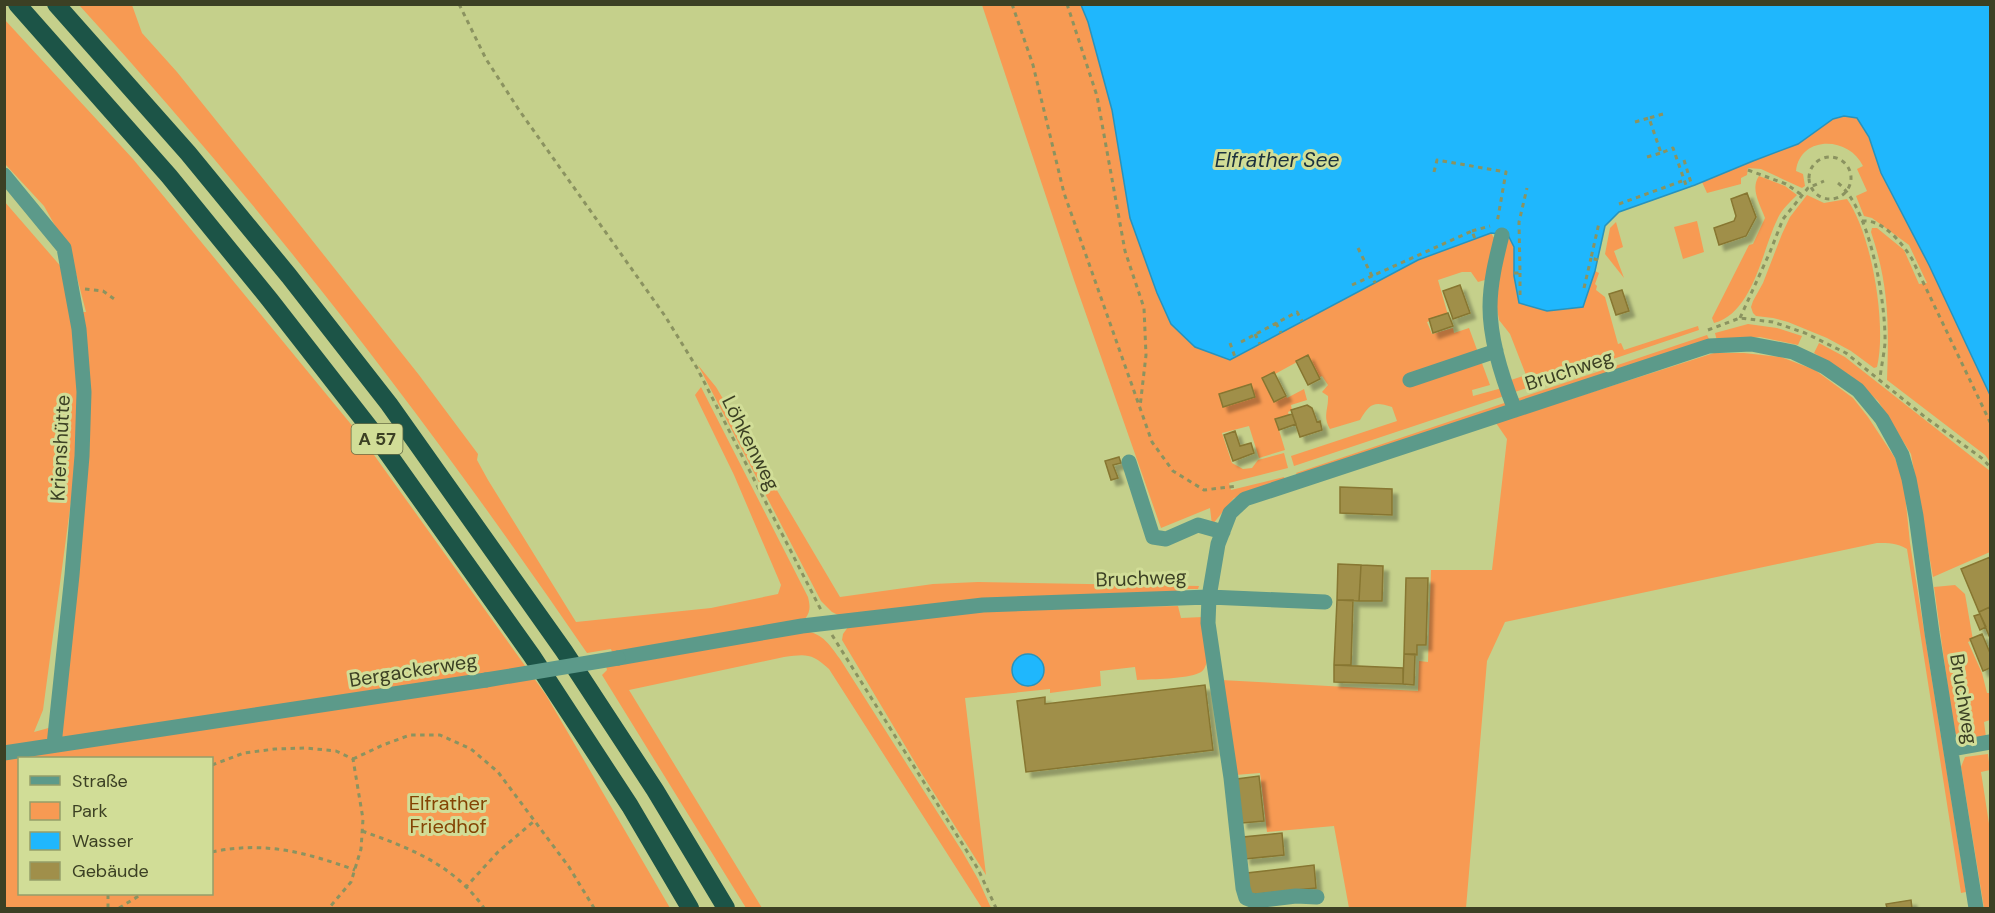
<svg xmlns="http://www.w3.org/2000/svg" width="1995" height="913" viewBox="0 0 1995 913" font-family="'DM Sans',sans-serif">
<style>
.green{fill:#f79a53;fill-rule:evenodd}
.water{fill:#1fb7fd;stroke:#2893bc;stroke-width:1.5}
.building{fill:#a08f4a;stroke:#877630;stroke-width:1.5;filter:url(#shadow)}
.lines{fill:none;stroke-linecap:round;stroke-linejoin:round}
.path{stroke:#8b9360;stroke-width:3;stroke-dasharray:4.5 4.5;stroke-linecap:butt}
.minor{stroke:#5c9a8a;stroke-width:15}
.highway{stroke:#1c5447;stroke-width:18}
.minor-bridge{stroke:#5c9a8a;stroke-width:15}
.labels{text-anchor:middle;stroke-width:6;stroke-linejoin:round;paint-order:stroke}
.shield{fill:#d1dd97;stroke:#696f46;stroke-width:1.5}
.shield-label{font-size:18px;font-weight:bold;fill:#3c4024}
.street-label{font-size:20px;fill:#3c4024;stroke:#d1dd97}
.park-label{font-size:20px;fill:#844404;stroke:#d1dd97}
.water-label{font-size:21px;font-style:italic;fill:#1b313e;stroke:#d1dd97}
</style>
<defs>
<filter id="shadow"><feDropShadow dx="5.5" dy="5.5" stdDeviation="1.5" flood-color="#0004"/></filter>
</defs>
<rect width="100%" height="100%" fill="#c5d08b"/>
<!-- green -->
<path class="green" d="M79,5H132L142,33L177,72L281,201L419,375L478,454L477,460L488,480L576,622L711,608L778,594L781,585L734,475L695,395L701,387L808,597C810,606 811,611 805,619L612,652L611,649L587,653C432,426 264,207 79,5Z
M982,5H1081L1088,22L1112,110L1130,218L1157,293L1171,324L1230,360L1418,260L1491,233L1496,241L1485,280L1478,282L1471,272H1462L1438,280L1448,315L1427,322L1432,334L1453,328L1454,333L1469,328L1490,385L1472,390L1473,396L1502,388L1504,396L1294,466L1291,456L1397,421L1392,407C1374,401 1370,403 1360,420L1330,429C1322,416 1329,408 1328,396L1322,392L1328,385L1322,376L1309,382L1297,362L1275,374L1287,398L1304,389L1307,400L1291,405L1292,410L1288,412L1289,415L1276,420L1285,450L1259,458L1249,426L1222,433L1232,463L1243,469L1252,468L1258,460L1284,453L1288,468L1229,483L1231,490L1284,477L1286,483L1234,498L1212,525L1210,508L1161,528L1074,280Z
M5,20L133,159L359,434L546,695L670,908H5L4,201L63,269L70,312H86L71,254L44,206L5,164ZM76,464L63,724L34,732L43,710ZM20,758H212V894H20Z
M1843,116L1857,118L1869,137L1881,173L1929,265L1990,395V462L1985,455L1887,380C1889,325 1889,285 1871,232L1872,228H1877L1904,250L1919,284L1927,283L1909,245L1872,218L1864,216L1856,196L1867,191L1857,169L1863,166C1849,136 1800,135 1796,171L1803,174L1805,186L1802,188L1761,169L1748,168L1747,175L1741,178V184L1707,193L1702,182L1753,161L1798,144L1833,119Z
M1759,176L1785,186L1797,195C1790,202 1781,210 1777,220C1762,251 1753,313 1714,323L1712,318L1749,245L1753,244L1765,218C1760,204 1750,189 1759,176Z
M1807,195L1824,203L1847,199C1872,234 1887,326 1877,367L1874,368L1851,351L1827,338L1788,322L1773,318L1756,316L1753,313L1751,307L1753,301L1763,283L1782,234L1790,217Z
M1697,221L1704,252L1683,259L1674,227Z
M1616,222L1623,247L1614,251L1624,278L1605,254L1610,228Z
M1508,235L1514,247L1590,284L1595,271L1599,273L1595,284L1597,286L1596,290L1605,297L1618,344L1621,343L1624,350L1698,326L1699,330L1512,393L1508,381L1526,375L1510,334L1499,320L1496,303V279Z
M1748,324L1777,328L1802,336L1798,345L1760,337L1717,341L1715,333Z
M1707,335L1710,341L1299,479L1296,473Z
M1819,343L1845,357L1990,471V552L1933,577L1911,454L1878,401L1851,376L1814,353Z
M1714,353H1744L1781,357L1815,370L1853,398L1868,417L1895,458L1904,484L1910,543L1966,892L1961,893L1907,549C1897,543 1889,543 1877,543L1505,622L1487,661L1466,908H1349L1334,826L1267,832L1260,773L1235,775L1221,680L1418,691L1419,661L1428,662L1431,570H1492L1507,439L1496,423Z
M698,365L716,387L840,597L933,584L978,582L1199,586L1198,589H1187L1181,593L840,616L832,612L821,601Z
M1955,585L1965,594L1973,640L1968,642L1982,673L1987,693H1990V720L1984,722L1986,737L1963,740L1954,732L1934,587Z
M1178,606L1181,618L1203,617L1207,662C1205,667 1204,671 1199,673C1187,679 1152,679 1137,680L1135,667L1100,671L1101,686L1050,693V689L965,698L986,875L922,774L842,640L843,634L848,627L991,610Z
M806,631C823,634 830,645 840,659L962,851L978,879L991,908H982L829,669C812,653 806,654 784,657L629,690L762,908H746L602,675L607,670L606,666Z
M1988,754L1990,770L1981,772L1990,830V908H1984L1961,767L1965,757Z"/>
<!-- water -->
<path class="water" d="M1081,5H1990V395L1929,265L1881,173L1869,137L1857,118L1844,116L1833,119L1798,144L1753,161L1695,185L1619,212L1605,226L1595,271L1583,307L1547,311L1519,303L1514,276V247L1508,235L1491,233L1418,260L1230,360L1195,347L1171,324L1157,293L1130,218L1112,110L1088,22Z
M1012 670a16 16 0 1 1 32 0a16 16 0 1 1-32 0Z"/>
<!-- building -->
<path class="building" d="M1747,193L1756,217L1746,236L1719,245L1714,228L1734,221L1736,216L1731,199Z
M1460,285L1470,313L1453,319L1443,291Z
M1622,290L1629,311L1616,315L1609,294Z
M1448,313L1453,326L1433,333L1429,319Z
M1308,355L1320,379L1308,385L1296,361Z
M1274,372L1286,396L1274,402L1262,378Z
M1251,384L1255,397L1223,407L1219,394Z
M1307,405L1312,408L1317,422L1320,421L1322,430L1300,437L1291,410Z
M1292,414L1296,424L1279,430L1275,419Z
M1235,431L1240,446L1251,443L1254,453L1233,461L1224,435Z
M1119,457L1121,463L1113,465L1118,478L1111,480L1105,461Z
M1340,487L1392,489V515L1340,513Z
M1990,557V607L1979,612L1961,569Z
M1338,564L1361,565L1359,601L1337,600Z
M1361,565L1383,566L1382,601H1359Z
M1406,578H1428L1426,645H1417V655L1404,654Z
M1337,600H1353L1351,665H1334Z
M1990,607V638L1979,612Z
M1980,614L1986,627L1980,630L1974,616Z
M1982,634L1990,653V668L1983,671L1970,639Z
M1404,654H1415L1414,685L1403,684Z
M1334,665L1403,668V684L1334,682Z
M1205,685L1213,750L1026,772L1017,701L1045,697V704Z
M1259,776L1264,821L1242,823L1237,779Z
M1282,833L1284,855L1245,859L1243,837Z
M1314,865L1316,888L1249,895L1247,873Z
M1911,900L1912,908H1887L1886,904Z"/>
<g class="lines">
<!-- path -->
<path class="path" d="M459,4L486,59L519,110L665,316L697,368L821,610
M1012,4L1033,65L1064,193L1152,442L1173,471L1204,490L1238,486
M1067,4L1097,96L1125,251L1144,308L1146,355L1140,407
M1663,114L1649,118L1661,153L1673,148L1687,188
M1635,122L1649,118
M1809 178a21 21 0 1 1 42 0a21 21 0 1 1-42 0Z
M1647,157L1661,153
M1684,160L1692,186
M1748,170L1786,184L1802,195
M1434,172L1437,160L1506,172L1497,223
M1838,183C1870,208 1886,303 1885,343C1884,355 1881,367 1880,379
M1619,204L1682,181
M1862,221C1883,219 1902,243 1912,259L1990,422
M1472,231L1490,226
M1358,248L1372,276L1472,231L1475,239
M1598,260L1591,258L1599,223
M1514,273H1520L1519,222L1527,188
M1352,285L1372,276L1375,283
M1584,288L1591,258
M85,289L103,291L117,301
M1520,295V273
M1740,318L1770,252L1783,219L1808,188L1824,181
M1276,323L1281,333
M1708,330L1740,318L1773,322L1805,333L1846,353L1925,417L1983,459L1990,467
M1255,334L1260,344
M1241,342L1297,312L1302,321
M1230,343L1235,357
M832,635L978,869L996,908
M353,759L383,745L410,735H440L471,749L498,772L569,867L594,908
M212,765L244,753L275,749L306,748L336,751L353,759L363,819L361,849L351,882L329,908
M362,831C410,848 454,865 484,908
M212,852C264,841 305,852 355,870
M465,888L498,852L533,822
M108,908V894
M119,908L142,894"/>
<!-- minor -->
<path class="minor" d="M4,175L64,248L79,329L84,392L82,456L72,575L54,745
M1502,235C1496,259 1490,283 1490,307C1490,340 1503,380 1515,410
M1410,380L1496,351
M1129,462L1153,537L1166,539L1198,525L1223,532
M618,658L802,626L983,605L1209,597L1218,544L1230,513L1245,499L1709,346L1751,344L1793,352L1825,367L1858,390L1882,419L1902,455L1909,479L1916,516L1932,633L1976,908
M1951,749L1990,742
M4,753L486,680
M1317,897L1296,896L1254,901L1246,898L1243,888L1231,778L1208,623L1209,597L1325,602"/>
<!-- highway -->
<path class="highway" d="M17,4L169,176L270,300L369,427L532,656L630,806L690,908
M56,4L188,153L289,276L389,404L564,651L655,790L726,908"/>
<!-- minor-bridge -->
<path class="minor-bridge" d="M486,680L618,658"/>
</g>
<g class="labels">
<!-- shield labels -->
<rect class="shield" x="351.5" y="424" width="51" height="30" rx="4.5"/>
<g class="shield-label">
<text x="377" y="445">A 57</text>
</g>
<!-- street labels -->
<g class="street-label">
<text transform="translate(1569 370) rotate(-18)" y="7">Bruchweg</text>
<text transform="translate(751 443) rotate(63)" y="7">Löhkenweg</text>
<text transform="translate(60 448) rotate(-87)" y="7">Krienshütte</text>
<text transform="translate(1141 578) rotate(-2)" y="7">Bruchweg</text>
<text transform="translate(413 670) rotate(-9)" y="7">Bergackerweg</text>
<text transform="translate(1964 699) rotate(81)" y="7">Bruchweg</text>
</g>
<!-- park labels -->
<g class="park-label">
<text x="448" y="810">Elfrather<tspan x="448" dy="23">Friedhof</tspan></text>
</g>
<!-- water labels -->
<g class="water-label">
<text x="1277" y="167">Elfrather See</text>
</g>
</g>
<!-- border -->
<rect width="1995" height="913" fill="none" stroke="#3c4024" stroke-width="12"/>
<!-- legend -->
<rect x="18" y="757" width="195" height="138" fill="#d1dd97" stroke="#959e69" stroke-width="1.5"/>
<rect x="30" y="776" width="30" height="9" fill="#5c9a8a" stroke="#959e69" stroke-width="1.5"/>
<text x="72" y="787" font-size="18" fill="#3c4024">Straße</text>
<rect x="30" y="802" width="30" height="18" fill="#f79a53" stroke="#959e69" stroke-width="1.5"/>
<text x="72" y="817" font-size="18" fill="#3c4024">Park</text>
<rect x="30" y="832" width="30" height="18" fill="#1fb7fd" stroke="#959e69" stroke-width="1.5"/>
<text x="72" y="847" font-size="18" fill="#3c4024">Wasser</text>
<rect x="30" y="862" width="30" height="18" fill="#a08f4a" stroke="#959e69" stroke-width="1.5"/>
<text x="72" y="877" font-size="18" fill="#3c4024">Gebäude</text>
</svg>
